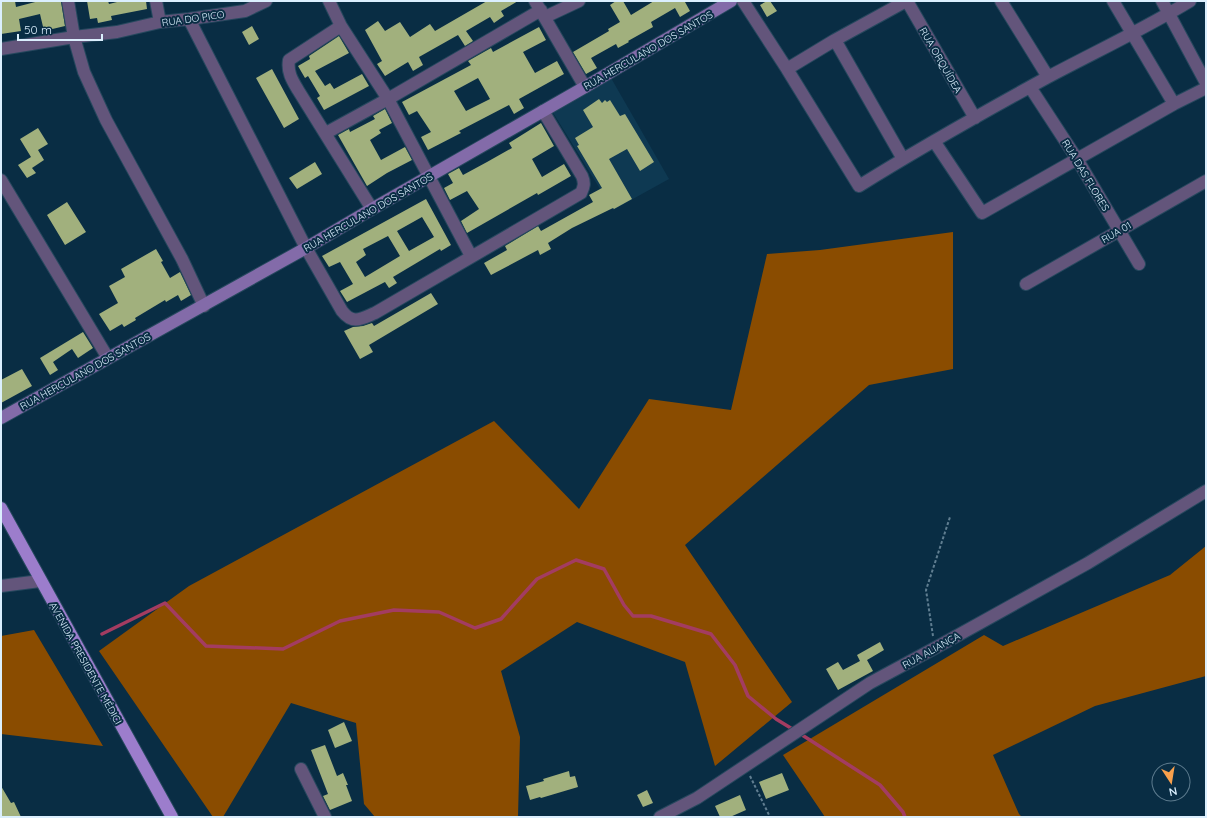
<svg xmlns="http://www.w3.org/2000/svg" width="1207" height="818" viewBox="0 0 1207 818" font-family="Quicksand,sans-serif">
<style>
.built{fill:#0e3952}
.forest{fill:#8a4c00}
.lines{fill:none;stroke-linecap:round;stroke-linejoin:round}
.stream{stroke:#a33c61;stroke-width:3.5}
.building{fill:#a1b07d;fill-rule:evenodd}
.street-casing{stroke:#26485e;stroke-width:14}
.secondary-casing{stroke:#26485e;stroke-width:14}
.primary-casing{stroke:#26485e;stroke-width:14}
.path{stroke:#607e91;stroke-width:2;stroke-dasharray:3 2;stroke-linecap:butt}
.street{stroke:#63557b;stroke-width:12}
.secondary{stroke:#836ba9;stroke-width:12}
.primary{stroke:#9c7dcc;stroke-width:12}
.labels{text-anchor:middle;stroke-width:4;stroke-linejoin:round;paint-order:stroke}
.street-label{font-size:10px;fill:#dbeffe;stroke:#092d44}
</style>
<rect width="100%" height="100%" fill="#092d44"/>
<!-- built -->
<path class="built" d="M611,78L669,179L613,210L552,111Z"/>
<!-- forest -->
<path class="forest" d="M953,232V369L869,385L685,545L792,702L715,766L685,662L577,622L501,671L520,737L518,817H375L364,804L356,723L291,703L223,817H213L99,651L189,586L494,421L579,509L649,399L731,410L767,254L820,250Z
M1206,546V676L1095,706L993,755L1019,814L1022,817H825L783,755L984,635L1003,646L1170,575Z
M34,630L103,746L1,734V636Z"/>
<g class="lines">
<!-- stream -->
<path class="stream" d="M102,634L165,603L206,646L283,649L340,621L394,610L439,612L475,628L501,619L537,579L576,560L604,569L624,605L633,616H651L711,634L735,665L748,696L776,719L794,730
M799,733L880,785L903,812L905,817"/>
</g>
<!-- building -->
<path class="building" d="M1,1H15L16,7L39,1H61L65,26L44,31L40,14L19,19L21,31L1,34Z
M87,1H108L109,4L121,1H146L147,9L111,16L112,20L98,23L97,18L90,19Z
M487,1H518L501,11L504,16L494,23L490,17L466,31L473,41L465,46L458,35L419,57L423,65L413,71L408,62L385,76L377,64L382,61L365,30L378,21L385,31L400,22L410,37L430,24L435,31Z
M616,1H623L631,15L654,1H686L685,2L690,11L680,17L675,8L651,22L653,27L628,41L629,42L618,48L616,44L591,58L597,68L586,74L573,52L609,31L608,29L620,22L610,5Z
M767,1H770L777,11L767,17L760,5Z
M252,26L259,39L249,45L242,32Z
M539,27L546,40L523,52L535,73L557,61L564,74L519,99L524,108L514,114L509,105L459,131L461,133L428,150L421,137L431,132L417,111L409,115L402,102L471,65L468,61L491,48L493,52ZM478,78L490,99L466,111L454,91Z
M339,36L349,53L315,71L325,86L330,83L334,89L362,74L369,86L324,110L317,98L320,96L308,76L305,78L298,66L310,59L309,56Z
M272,69L299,119L284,128L256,78Z
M599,99L602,103L605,100L607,102L610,100L620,116L625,114L654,162L640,171L627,149L609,159L632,199L614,209L613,208L572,228L548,243L551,249L540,255L538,250L491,275L484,263L507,250L505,246L538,226L541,231L593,202L589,195L602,188L577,146L579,145L575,138L593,127L583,110Z
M385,109L392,123L379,130L381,133L370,140L381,160L405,147L412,160L387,173L367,186L338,135L349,129L350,132L375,119L373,116Z
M541,123L554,146L532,159L542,177L564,164L571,176L538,195L537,193L467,233L461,221L479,209L467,191L450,200L444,188L453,183L448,174L459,168L463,175L487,162L512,148L509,143Z
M38,128L48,144L38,150L44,160L32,168L36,173L27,178L18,165L31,157L20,139Z
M315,162L322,174L297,189L289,178Z
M426,199L451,245L441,251L440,249L393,277L397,283L389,288L385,282L383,283L347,302L340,291L353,284L340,262L329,267L322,256ZM422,217L434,237L409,251L397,231ZM388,236L400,256L365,277L356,262L366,255L363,249Z
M67,202L86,232L65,245L47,215Z
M156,249L163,261L161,262L170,278L180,272L191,295L181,301L178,295L166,302L165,300L135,318L136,320L124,327L122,324L110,331L99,314L118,303L109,286L125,277L121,269Z
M431,293L438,304L369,345L373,352L360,359L344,331L353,327L363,326L372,323L374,326Z
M83,332L93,348L78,358L72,349L53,362L58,370L50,375L40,358Z
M22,369L32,386L1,403V380Z
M880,642L884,650L867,660L873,671L838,690L826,669L838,662L843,670L860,661L857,655Z
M344,722L352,741L335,748L328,730Z
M325,745L337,776L343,773L348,785H346L352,801L330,810L323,796L328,794L311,750Z
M569,771L570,777L575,776L578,787L541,798L540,797L530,800L526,786L544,781L543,779Z
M782,773L789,790L766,799L759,782Z
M1,786L11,803L14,802L21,817H1Z
M647,790L653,803L643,807L637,795Z
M740,795L746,810L730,817H720L715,806Z"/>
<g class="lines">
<defs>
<path id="street" d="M68,1L74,37L84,72L106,120L182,259L204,306
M156,1L160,22
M329,1L341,26L289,60C287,72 292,80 298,90L372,209
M535,1L585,87
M743,1L787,69L859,186C920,148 984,112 1048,77C1095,52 1144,29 1190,1
M907,1L975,118
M1001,1L1048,77
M1162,1L1206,83
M545,17L579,1
M189,19L306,248L342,311C353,325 361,319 375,313L581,193C584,187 585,183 582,176L543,111
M341,26L388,99L471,256
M835,40L903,159
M1,49L74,37L117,32L160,22L189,19L245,11L266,1
M787,69L835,40L906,1
M1030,87L1077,159L1139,264
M1174,104L1206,88
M326,133L388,99L541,10
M934,141L982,213L1174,104L1113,1
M1,180L108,358
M1026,284L1206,181
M1,586L40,581
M301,769L325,817
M660,817L697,798L870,683L935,648L1088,563L1206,491"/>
<path id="secondary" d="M1,418L306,248L372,209L585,87L731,1"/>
<path id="primary" d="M1,508L172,817"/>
</defs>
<!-- street casing -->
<use href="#street" class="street-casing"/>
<!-- secondary casing -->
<use href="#secondary" class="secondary-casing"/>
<!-- primary casing -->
<use href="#primary" class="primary-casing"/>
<!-- path -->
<path class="path" d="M933,636L926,590L950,517
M750,776L770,817"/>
<!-- street -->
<use href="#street" class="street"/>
<!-- secondary -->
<use href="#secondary" class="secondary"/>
<!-- primary -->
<use href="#primary" class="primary"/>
</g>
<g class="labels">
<!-- street labels -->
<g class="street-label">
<text transform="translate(193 18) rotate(-8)" y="4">RUA DO PICO</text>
<text transform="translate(648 50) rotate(-30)" y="4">RUA HERCULANO DOS SANTOS</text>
<text transform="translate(941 60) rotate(60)" y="4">RUA ORQUÍDEA</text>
<text transform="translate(1086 175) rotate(59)" y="4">RUA DAS FLORES</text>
<text transform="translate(368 212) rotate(-30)" y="4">RUA HERCULANO DOS SANTOS</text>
<text transform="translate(1116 232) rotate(-30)" y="4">RUA 01</text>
<text transform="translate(85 371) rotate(-29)" y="4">RUA HERCULANO DOS SANTOS</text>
<text transform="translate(931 650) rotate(-29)" y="4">RUA ALIANÇA</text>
<text transform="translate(86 663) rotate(61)" y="4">AVENIDA PRESIDENTE MÉDICI</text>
</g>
</g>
<!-- border -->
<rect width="1207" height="818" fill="none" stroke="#dbeffe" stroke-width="4"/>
<!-- north arrow -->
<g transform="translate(1171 782) rotate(168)"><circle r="19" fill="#092d44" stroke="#5d7b8e"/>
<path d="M0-3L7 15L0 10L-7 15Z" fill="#f9a04c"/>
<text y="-6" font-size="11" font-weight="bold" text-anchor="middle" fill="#dbeffe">N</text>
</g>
<!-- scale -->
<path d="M18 34v6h84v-6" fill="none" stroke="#dbeffe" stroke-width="2"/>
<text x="24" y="34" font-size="12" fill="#dbeffe" stroke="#092d44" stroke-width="3" paint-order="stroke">50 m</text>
</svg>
